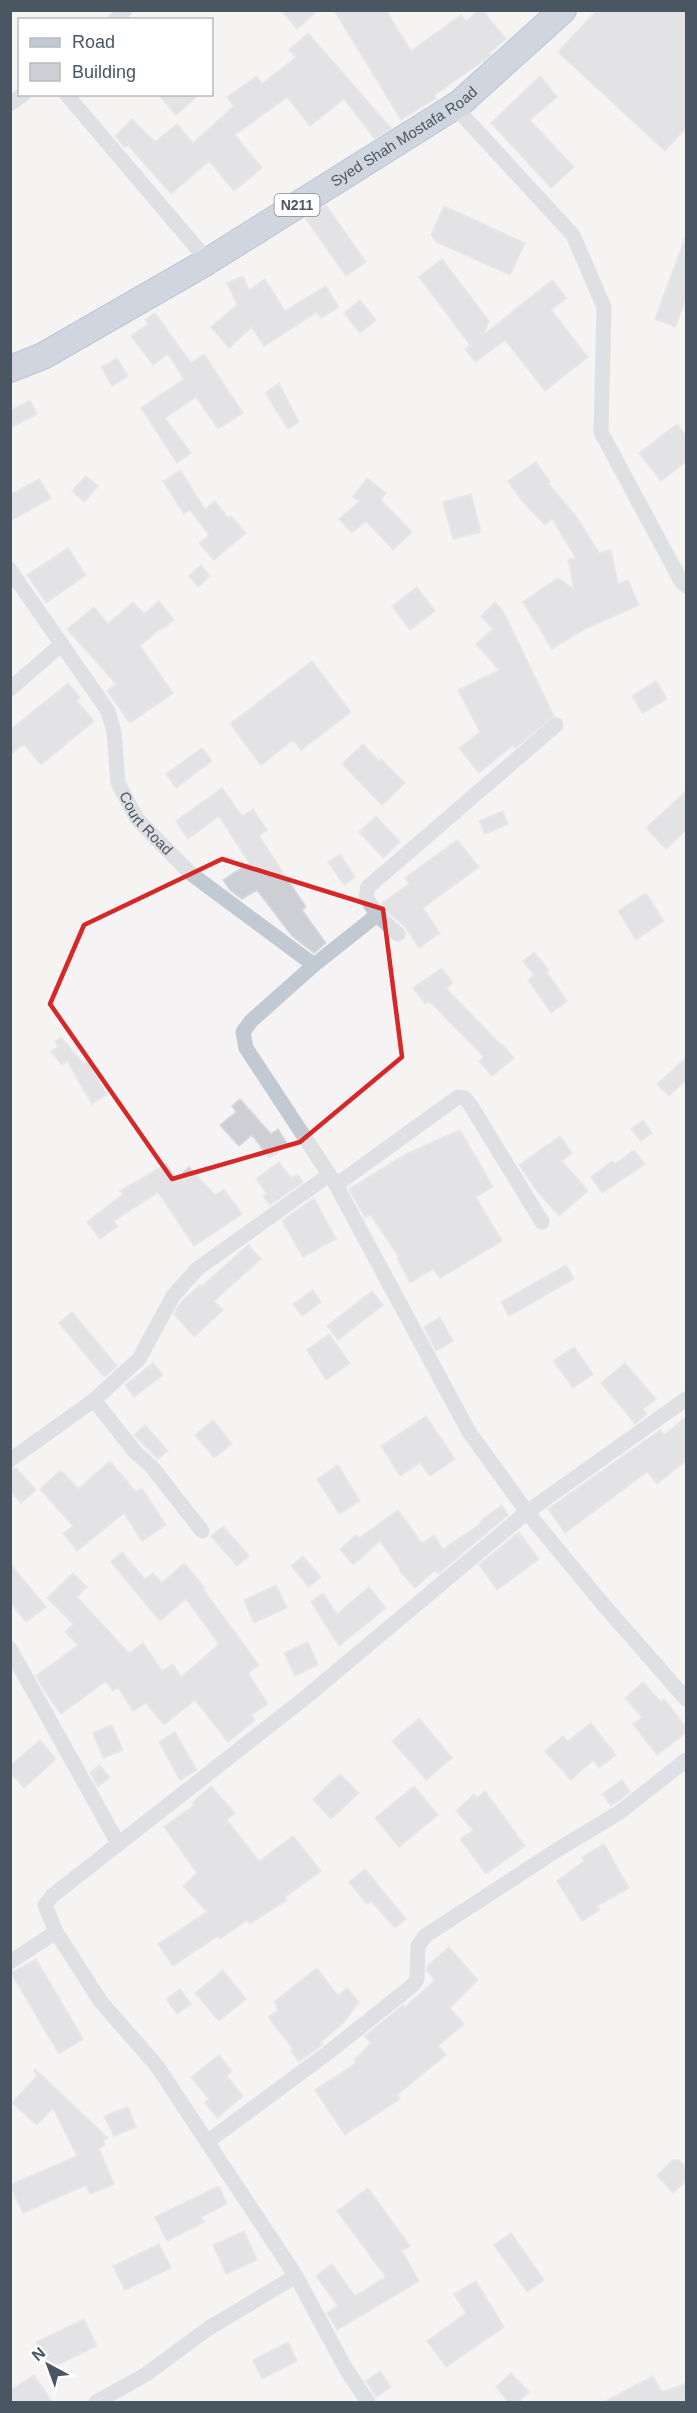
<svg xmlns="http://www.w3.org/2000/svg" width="697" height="2413" viewBox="0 0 697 2413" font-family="Helvetica,sans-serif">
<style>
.building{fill:#cdcfd5;stroke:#d7d9de;stroke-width:1.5}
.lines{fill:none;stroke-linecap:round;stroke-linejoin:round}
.trunk-casing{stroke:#7690ad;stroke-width:28}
.minor{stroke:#c1cad2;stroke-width:15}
.trunk{stroke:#9fb4c9;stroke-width:26}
.marked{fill:none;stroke:#d62828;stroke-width:4.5;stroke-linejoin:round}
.labels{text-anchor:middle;stroke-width:4.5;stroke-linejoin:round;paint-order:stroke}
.shield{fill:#fff;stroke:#808990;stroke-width:1.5}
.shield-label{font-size:14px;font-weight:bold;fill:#4a5661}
.street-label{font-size:15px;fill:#4a5661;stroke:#fff}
</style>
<rect width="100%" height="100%" fill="#f5f3f3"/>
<!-- building -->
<path class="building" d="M281,10H318L297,29Z
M334,10H386L411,51L461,15L466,21L479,10H482L506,39L489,53L491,55L435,95L436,98L401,120Z
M597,10H687V127L665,151L558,52Z
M308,33L391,128L375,139L344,99L310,126L287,97L235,135L262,168L234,191L209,161L171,194L128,145L125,148L115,136L132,119L155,142L177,124L193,143L234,106L227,97L257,76L262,84L296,57L289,50Z
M540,76L557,97L530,120L574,167L551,188L491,123Z
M158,94H200L176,115Z
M326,205L366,262L346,276L305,218Z
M444,206L525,243L510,275L436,242L431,235Z
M685,238L687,297L675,327L655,319Z
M442,259L489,321L483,335L552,280L567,298L551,310L588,357L545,391L505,340L475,362L465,349L470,345L419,277Z
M243,276L249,290L265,279L285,311L326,286L339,307L321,318L317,312L264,346L252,327L229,348L211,327L237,305L227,283Z
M360,300L376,320L360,333L344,313Z
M155,313L191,363L204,354L243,413L218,429L196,397L165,418L191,453L177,463L141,408L184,379L168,354L153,365L131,336L148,324L145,320Z
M117,358L128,376L112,386L101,367Z
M279,383L299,422L288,429L265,393Z
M30,400L37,414L10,428V411Z
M677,424L687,436V461L661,481L639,453Z
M536,462L550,482L548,483L576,516L599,553L611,550L618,584L628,580L639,605L585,629L552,649L523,602L558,578L574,589L568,560L576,558L552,519L545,525L522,501L508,481Z
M180,470L205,509L215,501L228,518L231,516L246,533L214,560L199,543L209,535L190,510L184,514L163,481Z
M86,476L98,486L84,502L72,491Z
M367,478L386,493L381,500L412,532L393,550L366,521L352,533L339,519L360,501L353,497Z
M39,479L51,498L10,521V495Z
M471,494L481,532L453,539L443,502Z
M68,548L86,575L46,603L27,575Z
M201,565L210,576L198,587L189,576Z
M417,587L435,611L410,630L392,606Z
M159,601L174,620L162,629L161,628L140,646L173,693L130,723L107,691L116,684L67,629L94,607L108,624L133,602L144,614Z
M495,602L503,611L554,716L515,748L513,745L479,773L459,748L480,732L458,690L499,670L476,644L493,629L481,616Z
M312,661L351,712L301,750L293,740L261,765L230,724Z
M656,681L667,699L642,713L632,696Z
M68,683L80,698L77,701L94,721L41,765L24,744L10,755V730Z
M363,744L379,761L381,759L405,783L382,805L342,764Z
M202,748L212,761L176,788L166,774Z
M222,788L242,816L253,809L267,830L259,836L306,907L302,910L326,943L314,953L292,936L257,890L242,899L230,890L223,880L249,863L219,816L188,839L176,821Z
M687,790V829L666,849L646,828Z
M503,811L508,824L485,834L479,821Z
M376,816L400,842L383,858L359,832Z
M457,840L479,867L423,908L440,933L419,948L405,927L389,913L382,903L409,884L405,878Z
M340,854L355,877L344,885L328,862Z
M646,893L664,921L636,940L618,911Z
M534,952L549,970L547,972L567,1001L551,1013L528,980L534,975L523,961Z
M442,968L453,983L446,988L500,1044L501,1043L514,1058L492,1076L479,1061L484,1057L429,1001L425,1004L413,988Z
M61,1037L84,1064L88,1061L107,1095L92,1104L67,1061L62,1065L51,1052L58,1046L55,1041Z
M687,1057V1079L669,1096L657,1084Z
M240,1099L271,1134L278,1129L288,1145L269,1158L252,1135L239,1146L220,1125L236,1112L232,1106Z
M643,1120L652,1133L641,1141L631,1129Z
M460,1130L493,1187L476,1197L502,1241L440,1278L433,1269L410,1283L397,1258L399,1257L370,1214L365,1218L349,1189L406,1154Z
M560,1136L572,1153L562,1161L588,1191L559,1216L537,1191L519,1165Z
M634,1150L645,1164L602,1193L591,1177L612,1161L615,1164Z
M279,1162L291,1178L298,1174L303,1182L270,1205L263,1196L267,1194L256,1179Z
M166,1164L176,1179L189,1167L215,1195L224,1189L242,1214L194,1246L158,1192L114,1221L118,1226L100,1239L87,1222L123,1194L120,1191Z
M314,1198L336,1239L303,1257L282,1221Z
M248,1245L261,1259L214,1301L223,1310L194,1337L174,1314L181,1302L200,1285L201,1287Z
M566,1265L574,1279L509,1316L501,1302Z
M313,1290L321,1302L302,1316L293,1304Z
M372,1291L383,1305L338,1340L327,1326Z
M72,1312L117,1366L104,1377L59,1323Z
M440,1317L453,1341L436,1351L424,1327Z
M329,1334L350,1363L326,1380L307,1350Z
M574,1347L593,1374L573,1388L553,1361Z
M153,1363L163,1375L134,1397L125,1385Z
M625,1363L656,1399L643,1409L647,1414L635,1424L601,1383Z
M426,1416L455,1459L430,1476L420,1463L400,1476L381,1446Z
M687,1416V1460L657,1484L647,1472L565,1533L548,1509L660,1430L664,1435Z
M213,1420L232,1444L214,1458L195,1435Z
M145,1425L168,1451L158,1459L134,1435Z
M110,1461L136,1492L142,1488L166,1525L142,1541L124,1513L77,1551L63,1533L73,1526L40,1489L61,1470L78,1489Z
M338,1465L360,1501L339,1514L317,1479Z
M16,1468L36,1490L21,1503L10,1491V1470Z
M502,1505L508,1515L438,1574L435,1570L415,1588L399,1570L400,1569L380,1541L353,1565L340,1549L356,1535L359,1538L398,1510L422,1543L434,1535L443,1549L482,1523L480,1521Z
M223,1526L249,1556L237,1566L211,1536Z
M519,1532L539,1559L497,1590L479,1565Z
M122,1552L145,1579L153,1573L162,1583L184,1563L205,1588L203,1589L259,1665L248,1673L268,1704L251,1715L255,1720L228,1742L195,1700L164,1725L146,1703L133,1711L118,1687L113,1691L106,1681L61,1714L44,1690L36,1676L78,1645L65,1632L73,1624L47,1598L73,1573L87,1587L77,1597L129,1653L143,1643L162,1671L173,1664L181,1677L219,1644L186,1599L160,1621L111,1562Z
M303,1556L321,1577L309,1587L291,1566Z
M10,1563L46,1607L26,1622L10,1602Z
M276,1585L287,1608L254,1623L244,1600Z
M369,1587L386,1608L339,1646L311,1602L323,1593L337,1614Z
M308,1642L318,1665L295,1676L284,1653Z
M643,1682L661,1702L664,1699L687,1728V1732L657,1755L633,1724L642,1717L625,1698Z
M419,1718L452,1758L426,1780L392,1741Z
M591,1723L616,1755L599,1768L593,1760L571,1780L545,1751L563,1736L568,1741Z
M112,1725L123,1750L103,1758L93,1733Z
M175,1732L197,1770L180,1780L159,1742Z
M40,1740L56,1759L24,1788L10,1772V1766Z
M99,1765L110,1777L98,1787L90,1773Z
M340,1774L359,1793L331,1819L313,1799Z
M622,1780L630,1792L611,1806L602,1794Z
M211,1786L235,1813L227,1820L259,1861L293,1836L321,1871L285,1897L287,1900L250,1924L247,1920L220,1939L218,1936L173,1966L158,1944L207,1912L183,1886L197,1873L164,1827L194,1805L192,1803Z
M414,1786L438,1815L399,1847L375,1818Z
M485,1791L525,1846L486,1874L460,1839L473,1830L456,1811L474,1794L477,1798Z
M604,1844L629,1888L597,1906L600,1910L582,1921L557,1881L584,1861L582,1857Z
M365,1869L406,1919L395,1928L371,1901L367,1904L349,1882Z
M449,1947L478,1980L450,2008L464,2024L438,2046L446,2055L397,2095L400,2099L345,2135L315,2090L356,2063L354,2060L371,2043L365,2036L403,2005L405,2007L435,1980L427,1971V1966Z
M36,1959L83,2039L59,2054L11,1973Z
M317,1968L338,1996L347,1988L359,2002L344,2022L321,2042L323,2044L299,2062L291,2051L293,2049L268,2017L278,2010L274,2002Z
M223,1970L246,1999L219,2021L195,1993Z
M180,1989L191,2004L177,2014L166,1999Z
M219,2055L232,2071L227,2076L243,2096L217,2118L205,2103L209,2099L191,2077Z
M35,2069L108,2138L103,2140L105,2145L99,2148L114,2184L90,2194L86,2185L23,2213L10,2185L77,2156L53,2108L37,2125L12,2103L37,2076L34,2071Z
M128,2107L136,2127L114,2136L104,2116Z
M673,2160H679L687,2168V2181L673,2193L657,2175Z
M219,2186L227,2204L201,2217L204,2222L167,2241L155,2217Z
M368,2188L410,2246L402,2251L419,2281L337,2330L327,2313L338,2306L316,2276L332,2264L355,2296L386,2277L337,2211Z
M244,2231L257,2260L226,2274L213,2245Z
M511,2233L544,2280L527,2292L494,2245Z
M159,2244L171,2268L125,2290L113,2266Z
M476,2281L504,2327L446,2367L427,2341L466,2313L454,2294Z
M84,2319L97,2346L49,2369L36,2342Z
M288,2342L297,2361L262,2379L253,2360Z
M380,2371L391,2387L376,2397L366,2381Z
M511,2373L529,2392L518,2403H509L496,2387Z
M34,2375L53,2403H10V2391Z
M653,2376L662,2392L687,2383V2403H602Z"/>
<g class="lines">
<defs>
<g id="trunk">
<path id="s2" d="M10,369L43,356L208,261L460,103L563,10"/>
</g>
</defs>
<!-- trunk casing -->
<use href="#trunk" class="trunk-casing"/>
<!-- minor -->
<g class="minor">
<path d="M115,20L125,10"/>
<path d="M66,94L208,261"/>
<path d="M10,104L24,94"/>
<path d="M455,107L573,235L604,307L601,432L681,581L686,586"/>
<path id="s1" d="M10,570L108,711L114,732L118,783L137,819L190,873L314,965"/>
<path d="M10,689L62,644"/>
<path d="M377,915L314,965L251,1021L243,1032L246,1048L336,1185L469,1432L527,1512L602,1603L686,1699"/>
<path d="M398,934L377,915L366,897L368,887L556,725"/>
<path d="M336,1185L458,1097L465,1098L471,1106L542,1222"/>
<path d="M94,1400L135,1452L152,1467L202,1531"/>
<path d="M10,1460L94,1400L139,1359L173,1296L197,1269L329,1175"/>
<path d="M10,1649L118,1843"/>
<path d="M10,1962L56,1932"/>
<path d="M207,2142L329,2052L413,1985L417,1979L418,1946L425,1936L557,1850L620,1812L686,1760"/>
<path d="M96,2402L145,2375L209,2328L296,2276"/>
<path d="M368,2402L346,2369L296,2276L157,2066L101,2002L56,1932L45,1905L52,1896L306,1697L527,1512L686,1399"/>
</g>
<!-- trunk -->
<use href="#trunk" class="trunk"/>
</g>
<!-- marked area -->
<path d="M0 0H697V2413H0ZM222,859L383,909L402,1057L300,1142L172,1179L50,1004L84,925Z" fill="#f5f3f3" fill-opacity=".55" fill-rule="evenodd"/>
<path class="marked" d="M222,859L383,909L402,1057L300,1142L172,1179L50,1004L84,925Z"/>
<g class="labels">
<!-- shield labels -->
<rect class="shield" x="274.5" y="194" width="45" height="22" rx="4.5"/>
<g class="shield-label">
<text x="297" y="210">N211</text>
</g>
<!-- street labels -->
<g class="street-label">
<text dy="5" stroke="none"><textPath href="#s2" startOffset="458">Syed Shah Mostafa Road</textPath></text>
<text dy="5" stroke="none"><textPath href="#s1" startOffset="294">Court Road</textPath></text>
</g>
</g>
<!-- border -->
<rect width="697" height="2413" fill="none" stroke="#4a5661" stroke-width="24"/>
<!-- legend -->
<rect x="18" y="18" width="195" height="78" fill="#ffffff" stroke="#b7bbc0" stroke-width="1.5"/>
<rect x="30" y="38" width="30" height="9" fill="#c1cad2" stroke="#b7bbc0" stroke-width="1.5"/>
<text x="72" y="48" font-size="18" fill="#4a5661">Road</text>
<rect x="30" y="63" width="30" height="18" fill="#cdcfd5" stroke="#b7bbc0" stroke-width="1.5"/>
<text x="72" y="78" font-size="18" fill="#4a5661">Building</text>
<!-- north arrow -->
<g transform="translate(48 2365) rotate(319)" stroke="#ffffff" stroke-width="4.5" paint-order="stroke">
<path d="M0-4.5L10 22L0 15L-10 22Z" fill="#4a5661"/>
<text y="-9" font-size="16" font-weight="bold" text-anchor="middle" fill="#4a5661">N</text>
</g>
</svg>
